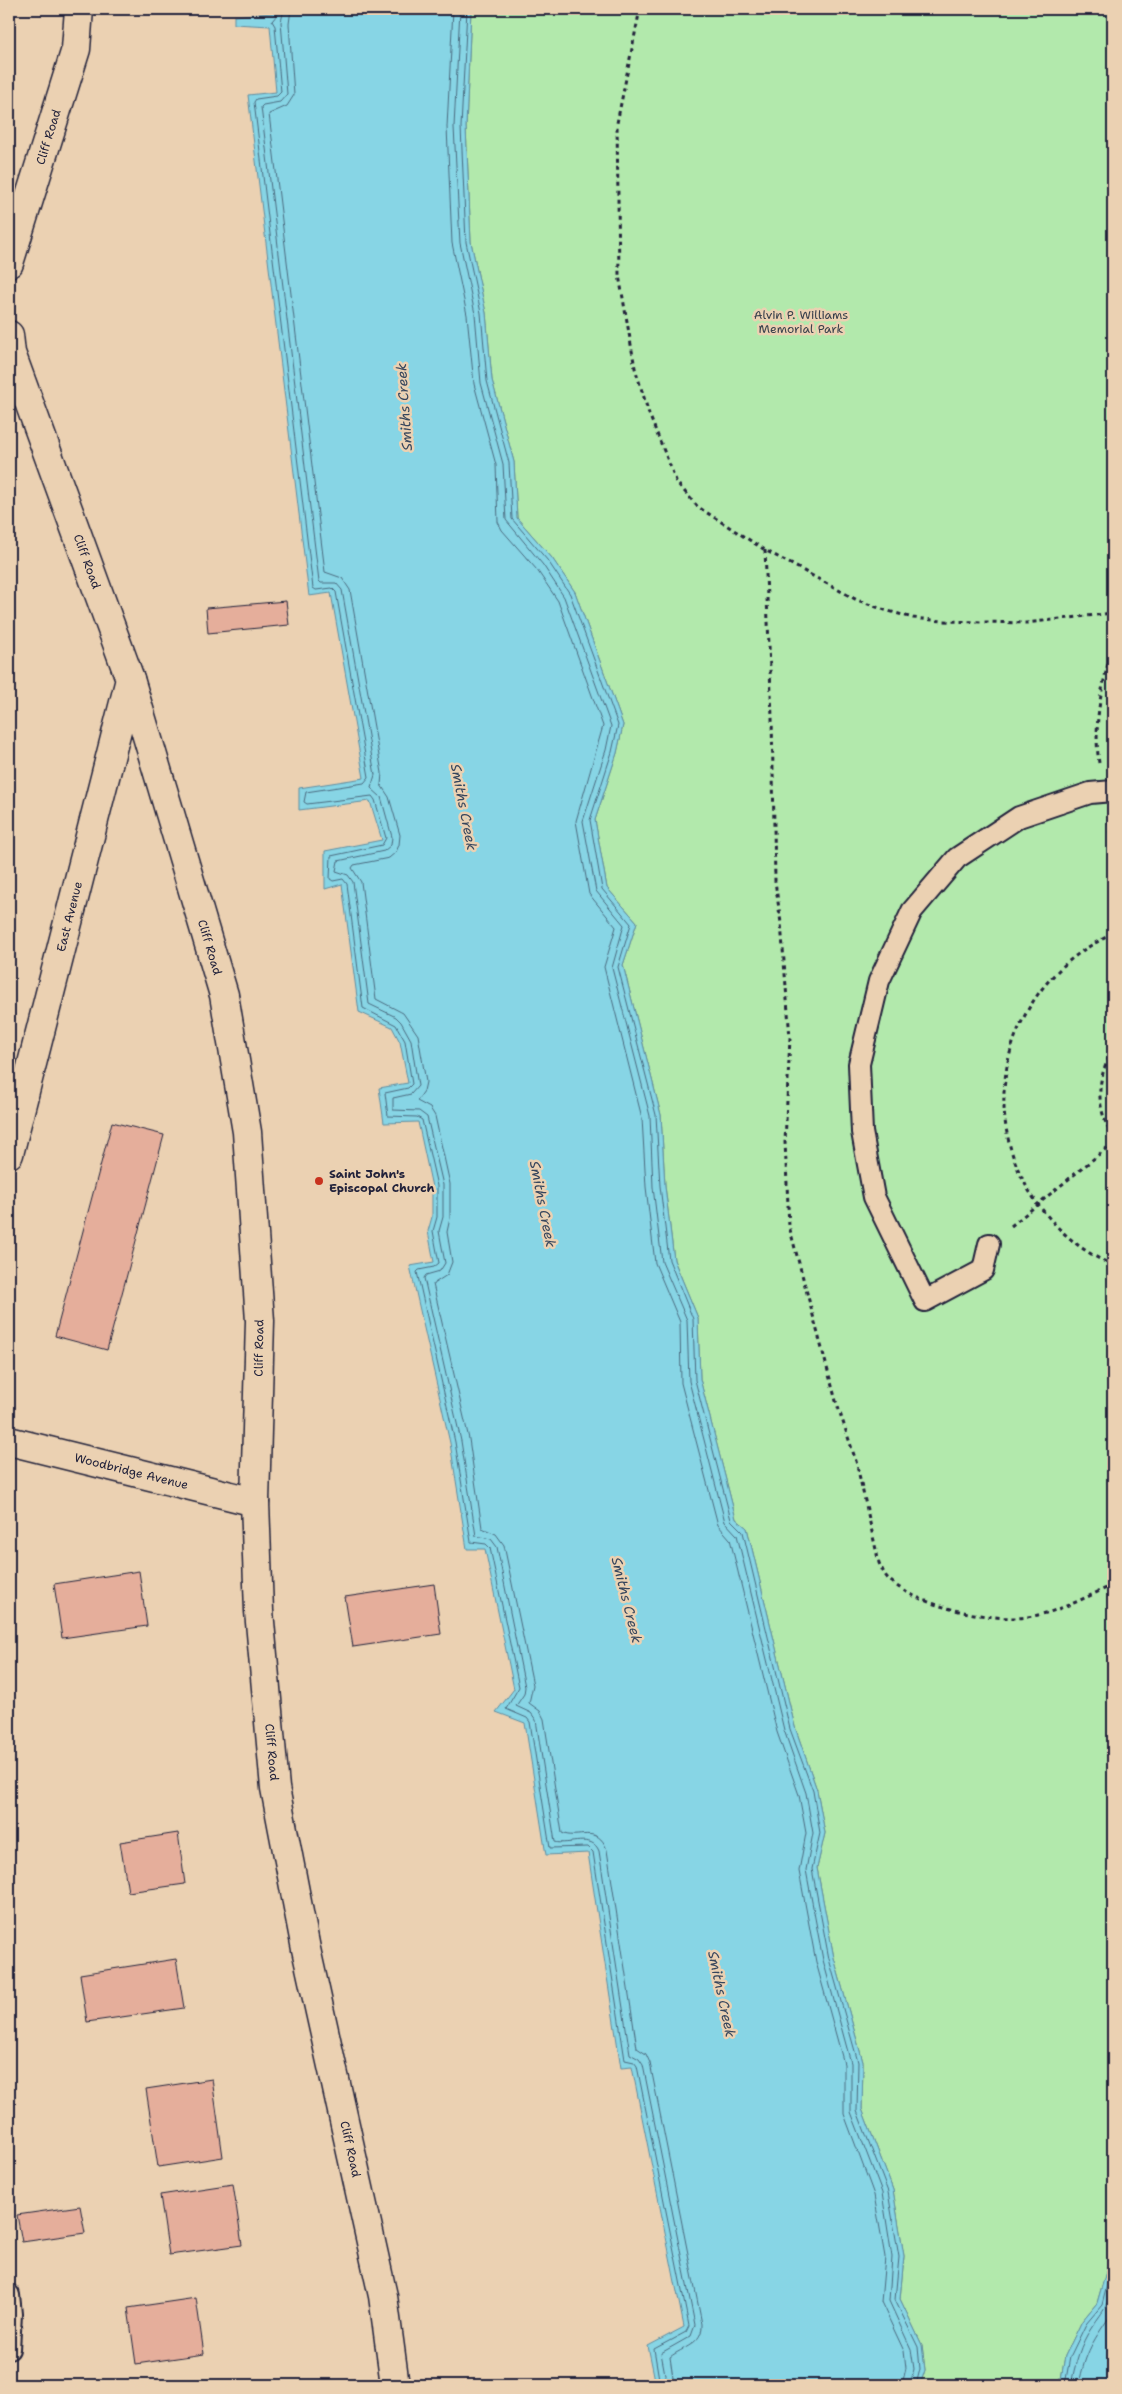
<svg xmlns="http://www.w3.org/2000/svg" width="1122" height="2394" viewBox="0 0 1122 2394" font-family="'Shantell Sans',sans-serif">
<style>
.green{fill:#b2e9ac;stroke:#6a8674}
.water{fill:#87d5e5;stroke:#5f8da1}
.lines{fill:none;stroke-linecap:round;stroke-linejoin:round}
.shore{stroke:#4a6a7f;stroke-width:1}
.building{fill:#e5ae9b;stroke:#22223b}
.lane-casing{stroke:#22223b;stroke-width:24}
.street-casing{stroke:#22223b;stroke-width:31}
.path{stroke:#22223b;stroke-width:3;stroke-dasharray:4 4;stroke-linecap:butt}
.lane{stroke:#ebd1b2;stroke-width:20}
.street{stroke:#ebd1b2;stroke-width:28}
.poi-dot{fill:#c8321e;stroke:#ebd1b2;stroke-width:2}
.labels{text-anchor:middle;stroke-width:5;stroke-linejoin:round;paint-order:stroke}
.street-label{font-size:12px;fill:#22223b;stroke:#ebd1b2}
.park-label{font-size:12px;fill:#38404c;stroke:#ebd1b2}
.poi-label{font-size:12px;font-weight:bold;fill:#22223b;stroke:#ebd1b2;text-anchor:start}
.water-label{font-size:14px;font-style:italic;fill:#36465d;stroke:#ebd1b2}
</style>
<rect width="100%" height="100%" fill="#ebd1b2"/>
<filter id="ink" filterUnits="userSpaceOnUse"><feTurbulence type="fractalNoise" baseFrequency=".02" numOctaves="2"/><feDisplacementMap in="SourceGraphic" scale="10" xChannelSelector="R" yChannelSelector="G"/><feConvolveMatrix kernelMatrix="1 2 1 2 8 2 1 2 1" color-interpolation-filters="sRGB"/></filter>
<g filter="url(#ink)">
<!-- green -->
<path class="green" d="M471,9H1113V2248L1097,2303L1082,2321L1065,2356L1060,2385H920L925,2370L922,2345L900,2299L904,2256L893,2190L862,2109L863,2062L834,1958L817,1868L825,1833L817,1790L795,1727L747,1528L736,1519L700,1379L698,1318L674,1260L665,1186L661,1115L623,965L637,922L607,888L595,820L617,753L623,725L575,592L552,558L517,518L514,462L492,380L486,313L471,242L466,127Z"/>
<!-- water -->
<path class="water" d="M273,9H471L466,127L471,242L486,313L492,380L514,462L517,518L552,558L575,592L623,725L617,753L595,820L607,888L637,922L623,965L661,1115L665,1186L674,1260L698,1318L700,1379L736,1519L747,1528L795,1727L817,1790L825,1833L817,1868L834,1958L863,2062L862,2109L893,2190L904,2256L900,2299L922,2345L925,2370L920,2385H656L648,2346L684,2327L632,2067L621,2068L588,1853L546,1855L525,1723L496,1712L514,1689L485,1549H467L450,1443L410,1266L434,1262L428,1231L432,1217V1187L418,1122L384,1123L379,1088L408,1083L400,1042L392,1027L359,1012L342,884L325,889V851L382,840L370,801L299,810V788L364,778L331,593L309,596L248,95L276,92L270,26L234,24V16L273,13Z
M1113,2248V2385H1060L1065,2356L1082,2321L1097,2303Z"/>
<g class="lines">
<!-- shore -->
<path class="shore" d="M278,9L277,15L272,21L275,26L281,92L277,96L256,99L254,102L313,588L316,590L332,588L336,592L369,777L364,783L306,792L304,802L307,804L372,796L375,800L386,838L382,845L331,856L330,879L333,881L343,879L347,884L363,1008L396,1025L405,1041L412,1084L408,1088L385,1093L388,1116L417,1117L422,1120L437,1186V1217L433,1231L439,1263L434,1267L419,1270L417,1272L455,1442L471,1542L486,1544L490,1548L519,1687L506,1709L527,1718L530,1722L550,1848L588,1847L593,1852L625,2060L634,2062L637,2066L689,2326L686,2332L654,2349L660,2385
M284,9L281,22L287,94L280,102L263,105L261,107L319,581L321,583H336L342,590L375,775L371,788L381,797L392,837L391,845L384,851L338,861L336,871L348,875L353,882L369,1004L396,1017L401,1022L411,1040L418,1086L411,1094L393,1098V1110L419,1111L427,1117L443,1185V1217L439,1231L445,1263L440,1271L426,1275L424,1278L461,1441L476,1536L491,1539L497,1547L525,1687L524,1694L516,1706L531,1713L536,1720L555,1842C569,1846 592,1833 599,1851L630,2054L639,2059L643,2065L695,2325L691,2336L661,2353L667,2385
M291,9L289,24L294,95L287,106L269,114L325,572L342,578L350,590L382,773L381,785L389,797L400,835L399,845L396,852L389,858L354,865L352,868L361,882L376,999L403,1013L418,1035L426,1082L424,1091L417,1101L430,1108L435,1116L450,1184V1218L447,1232L452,1262L447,1275L433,1284L469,1439L482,1528L496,1534L504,1545L533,1685L529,1703L540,1711L544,1719L562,1833C577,1841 598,1823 607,1850L637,2048L646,2054L650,2063L702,2324C703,2344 683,2347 670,2357L674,2385
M453,9L447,127L452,243L467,315L474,384L496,465L498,522L502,530L537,570L558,601L603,726L576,821L589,894L616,927L604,967L642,1118L646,1187L655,1263L680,1322L681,1383L718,1525L730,1539L777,1732L799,1795L806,1833L799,1871L816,1962L844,2064V2114L874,2195L885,2257L881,2302L904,2351L906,2368L902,2385
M460,9L454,127L460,243L475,314L481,383L503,464L506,520L543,565L564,597L611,726L606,750L583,821L596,891L624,925L612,968L650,1116L653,1187L662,1262L687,1320L689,1381L725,1522L737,1535L784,1730L806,1793L813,1833L806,1870L823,1960L851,2063V2112L882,2193L892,2257L889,2301L911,2349L914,2369L910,2385
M467,9L461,127L466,242L481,313L487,381L509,463L512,519L548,561L570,594L618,725L612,752L590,820L602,889L631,924L618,967L656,1115L660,1186L669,1260L693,1319L695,1380L731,1520L743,1532L790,1729L813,1791L820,1833L812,1869L829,1959L858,2062L857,2111L888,2192L899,2257L895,2300L918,2347L920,2369L916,2385
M1065,2385L1070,2357L1086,2324L1102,2305L1113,2261
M1071,2385C1075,2365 1080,2344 1092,2327C1105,2308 1107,2308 1113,2286
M1079,2385C1085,2352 1094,2339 1113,2312"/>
</g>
<!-- building -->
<path class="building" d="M286,601L289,625L208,633L206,608Z
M112,1122L164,1135L107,1350L55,1336Z
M139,1571L147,1626L62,1638L54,1584Z
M434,1584L441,1634L353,1647L345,1597Z
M178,1833L185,1884L128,1892L120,1842Z
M176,1959L184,2008L87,2022L80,1974Z
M212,2079L223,2157L158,2167L146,2089Z
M233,2184L242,2245L169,2255L160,2195Z
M80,2206L85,2233L22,2242L17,2215Z
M196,2298L204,2354L136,2364L128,2308Z"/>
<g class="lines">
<defs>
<path id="lane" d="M989,1244L983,1270L925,1301L874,1197L862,1132L859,1064L879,981L912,911L957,858L1019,817L1090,793L1113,791
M9,2295L11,2314L9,2349"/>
<g id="street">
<path id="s1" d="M9,263L76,49L79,9"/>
<path id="s2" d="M9,335L11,353L130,679L224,995L247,1132L260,1321L255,1502L259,1611L275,1788L306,1949L383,2296L395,2385"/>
<path id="s3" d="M9,1154L130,679"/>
<path id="s4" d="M9,1441L255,1502"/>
</g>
</defs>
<!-- lane casing -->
<use href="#lane" class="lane-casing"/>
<!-- street casing -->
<use href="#street" class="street-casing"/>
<!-- path -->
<path class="path" d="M640,9L617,123L619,275L635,368L649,414L677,483L698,507L765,550L857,600L885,610L913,618L942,621L1026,623L1113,613
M765,550L772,717L775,881L781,923L790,1038L785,1142L789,1226L836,1401L856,1461L879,1563C883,1571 885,1577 892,1582C918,1606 993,1622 1027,1617C1057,1613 1086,1597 1113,1585
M1099,763C1093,723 1102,684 1113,646
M1109,821L1113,842
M1113,934C999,984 967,1130 1052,1221C1069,1240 1090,1256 1113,1265
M1113,1050C1095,1082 1096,1106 1113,1138
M1011,1226L1113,1143"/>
<!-- lane -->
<use href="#lane" class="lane"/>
<!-- street -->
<use href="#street" class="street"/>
</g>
</g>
<!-- markers -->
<circle class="poi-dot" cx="319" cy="1181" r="5"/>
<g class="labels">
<!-- street labels -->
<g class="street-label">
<text dy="4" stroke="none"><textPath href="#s1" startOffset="132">Cliff Road</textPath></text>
<text dy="4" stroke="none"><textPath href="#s2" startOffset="240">Cliff Road</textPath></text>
<text dy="4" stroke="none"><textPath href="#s3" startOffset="245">East Avenue</textPath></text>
<text dy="4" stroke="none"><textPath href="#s2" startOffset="645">Cliff Road</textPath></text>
<text transform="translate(259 1348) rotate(-89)" y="4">Cliff Road</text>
<text dy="4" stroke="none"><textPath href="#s4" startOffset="126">Woodbridge Avenue</textPath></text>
<text dy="4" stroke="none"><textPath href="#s2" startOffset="1455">Cliff Road</textPath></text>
<text dy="4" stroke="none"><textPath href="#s2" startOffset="1860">Cliff Road</textPath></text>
</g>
<!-- park labels -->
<g class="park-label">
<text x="801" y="319">Alvin P. Williams<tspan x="801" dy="14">Memorial Park</tspan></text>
</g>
<!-- poi labels -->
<g class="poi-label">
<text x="329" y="1178">Saint John's<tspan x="329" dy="14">Episcopal Church</tspan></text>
</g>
<!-- water labels -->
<g class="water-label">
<text transform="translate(404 407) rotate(-94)" y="5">Smiths Creek</text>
<text transform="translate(464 807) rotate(79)" y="5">Smiths Creek</text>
<text transform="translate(543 1204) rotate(79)" y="5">Smiths Creek</text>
<text transform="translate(627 1600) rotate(76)" y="5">Smiths Creek</text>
<text transform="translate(722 1994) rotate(78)" y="5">Smiths Creek</text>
</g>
</g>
<!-- margin -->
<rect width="1122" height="2394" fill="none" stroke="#ebd1b2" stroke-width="30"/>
<rect x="15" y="15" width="1092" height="2364" fill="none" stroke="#22223b" stroke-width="2" filter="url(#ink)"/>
</svg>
